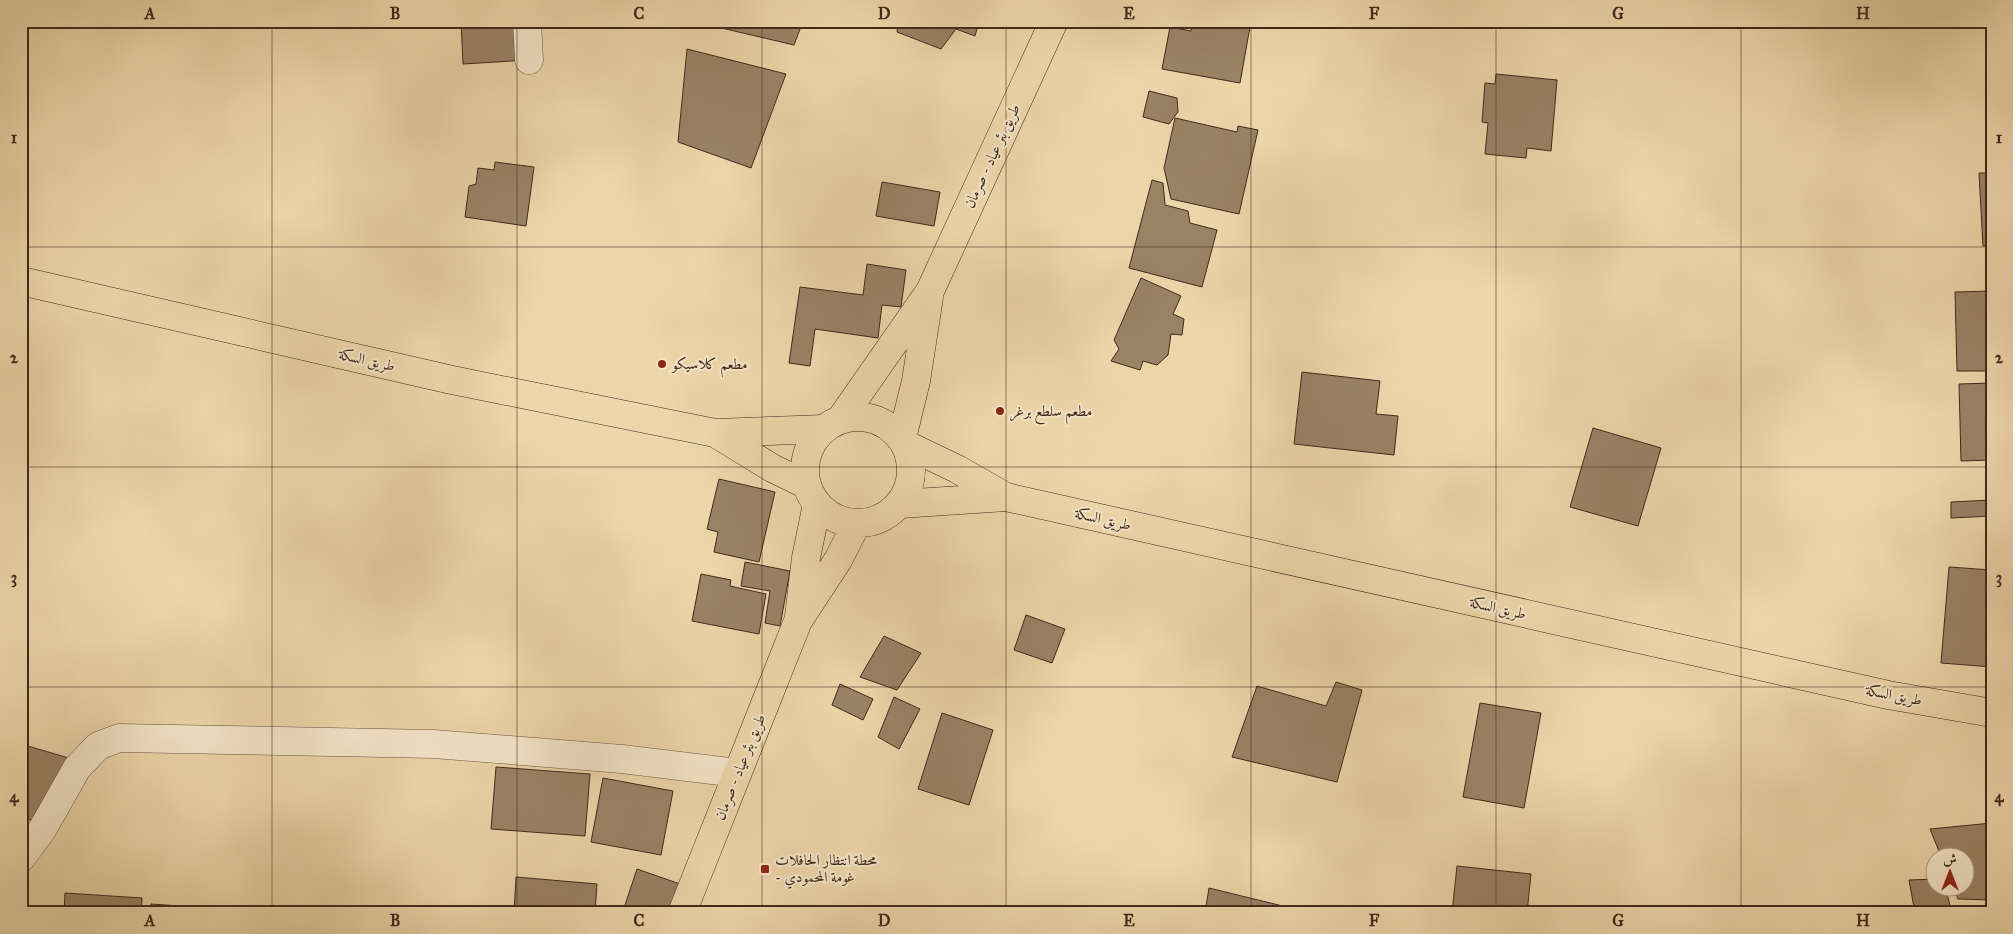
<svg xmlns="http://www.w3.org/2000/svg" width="2013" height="934" viewBox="0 0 2013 934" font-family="'IM FELL Great Primer',Amiri,serif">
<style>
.building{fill:#9a8265;stroke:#41291c}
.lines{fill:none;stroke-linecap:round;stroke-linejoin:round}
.minor-casing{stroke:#6c543f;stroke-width:29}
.major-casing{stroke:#41291c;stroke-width:29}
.highway-casing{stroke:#41291c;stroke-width:29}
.minor{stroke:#f3e4c7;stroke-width:28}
.major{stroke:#ecd5a9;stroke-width:28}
.highway{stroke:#ecd5a9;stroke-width:28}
.grid{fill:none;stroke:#41291c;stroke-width:1;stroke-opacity:0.55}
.poi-dot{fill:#8f2418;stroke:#f3e4c7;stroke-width:2}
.labels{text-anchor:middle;stroke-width:4;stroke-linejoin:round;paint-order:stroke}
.street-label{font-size:15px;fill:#41291c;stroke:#f3e4c7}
.poi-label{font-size:15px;fill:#41291c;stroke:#f3e4c7;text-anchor:start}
.neatline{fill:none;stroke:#41291c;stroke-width:2}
.grid-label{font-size:16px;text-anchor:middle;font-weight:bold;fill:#41291c}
</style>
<rect width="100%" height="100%" fill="#ecd5a9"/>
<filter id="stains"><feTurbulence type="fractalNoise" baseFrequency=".004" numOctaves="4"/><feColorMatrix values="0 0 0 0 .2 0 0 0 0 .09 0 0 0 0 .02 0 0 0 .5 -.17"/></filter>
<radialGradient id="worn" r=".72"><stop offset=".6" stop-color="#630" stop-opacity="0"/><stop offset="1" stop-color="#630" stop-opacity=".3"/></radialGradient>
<!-- building -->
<path class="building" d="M461,21H527L529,60L463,64Z
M713,21H803L794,45L713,26Z
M898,21H979L975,36L956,29L941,49L897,32Z
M1177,21H1251L1240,83L1162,69L1170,27L1191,31L1192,24Z
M687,49L786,74L751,168L678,142Z
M1496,74L1557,80L1551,151L1527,148L1526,158L1485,154L1488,123L1482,122L1485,83L1495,84Z
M1149,91L1177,98L1178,112L1169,124L1143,117Z
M1175,118L1237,132L1238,126L1258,130L1239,214L1171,199L1164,168Z
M495,162L534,167L526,226L465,217L469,186L476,184L478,168L494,170Z
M1979,173H1992V246H1983Z
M1152,180L1163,183L1165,205L1188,211L1190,223L1217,230L1202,287L1129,268Z
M882,182L940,192L934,226L876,216Z
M867,264L906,270L901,307L882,305L878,338L815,329L810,366L789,363L800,287L863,295Z
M1141,278L1181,296L1173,314L1184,319L1182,335L1171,334L1168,355L1157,365L1143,361L1140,370L1111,361L1119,349L1114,340Z
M1992,291V371H1957L1955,292Z
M1302,372L1380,381L1376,414L1398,416L1394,455L1294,444Z
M1992,383V460L1961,461L1959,384Z
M1593,428L1661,448L1638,526L1570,507Z
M719,479L775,492L759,562L714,552L718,532L707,529Z
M1992,500V516L1951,518V502Z
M745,562L790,571L780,626L765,623L770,591L741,586Z
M1949,567L1992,570V667L1941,663Z
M701,574L731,580L730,586L766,594L759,634L692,621Z
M1026,615L1065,629L1052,663L1014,650Z
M884,636L921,653L897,690L860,677Z
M1336,682L1362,690L1337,782L1232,757L1257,686L1326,706Z
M840,684L873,699L863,720L832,705Z
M894,697L920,709L899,749L878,737Z
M1480,703L1541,713L1524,808L1463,797Z
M942,713L993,730L969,805L918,789Z
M21,744L72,759L41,823L21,817Z
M496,767L590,774L585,836L491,829Z
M603,778L673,791L661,855L591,842Z
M1992,823V900L1958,899L1953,886H1966V856H1941L1930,829Z
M1457,866L1531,874L1527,913H1452Z
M637,869L683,885L673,913H629L623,911Z
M516,877L597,884L595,913H514Z
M1936,879V886H1945L1951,909H1982V913H1915L1909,880Z
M1209,888L1295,909L1293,913H1205Z
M65,893L142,898L141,913H64Z
M151,904L237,910V913H151Z"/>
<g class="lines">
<defs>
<path id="minor" d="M527,21L529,60
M21,858L42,830L77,768L98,746L119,738L434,744L622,759L737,773"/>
<path id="major" d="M21,281L452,380L715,433L824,429
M715,433L772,468L807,485
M905,444L957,469L1006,497L1888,695L1992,713
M900,504L1006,497"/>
<path id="highway" d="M805 470a53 53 0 1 1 106 0a53 53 0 1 1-106 0Z
M840,420L930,291L1054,21
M902,438L916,381L929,297
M799,616L806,558L817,504
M682,913L798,621L838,560L857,523"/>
</defs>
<!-- minor casing -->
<use href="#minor" class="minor-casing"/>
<!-- major casing -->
<use href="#major" class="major-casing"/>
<!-- highway casing -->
<use href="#highway" class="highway-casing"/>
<!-- minor -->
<use href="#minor" class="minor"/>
<!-- major -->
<use href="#major" class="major"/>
<!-- highway -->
<use href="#highway" class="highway"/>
</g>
<!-- grid -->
<path class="grid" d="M272,21V913M517,21V913M762,21V913M1006,21V913M1251,21V913M1496,21V913M1741,21V913M21,247H1992M21,467H1992M21,687H1992"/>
<!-- markers -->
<g class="poi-dot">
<circle cx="662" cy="364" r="5"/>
<circle cx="1000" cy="411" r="5"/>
<rect x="760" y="864" width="10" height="10" rx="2.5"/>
</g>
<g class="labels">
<!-- street labels -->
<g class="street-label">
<text transform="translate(992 156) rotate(-65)" y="5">طريق بئر عياد - صرمان</text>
<text transform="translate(367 360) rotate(13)" y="5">طريق السكة</text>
<text transform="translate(1103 519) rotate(13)" y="5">طريق السكة</text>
<text transform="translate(1498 608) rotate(13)" y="5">طريق السكة</text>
<text transform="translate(1894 695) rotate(11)" y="5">طريق السكة</text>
<text transform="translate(740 767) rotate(-68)" y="5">طريق بئر عياد - صرمان</text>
</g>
<!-- poi labels -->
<g class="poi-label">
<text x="672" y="369">مطعم كلاسيكو</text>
<text x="1010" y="416">مطعم سلطع برغر</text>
<text x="775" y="865">محطة انتظار الحافلات<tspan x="775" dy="17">- غومة المحمودي</tspan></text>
</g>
</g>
<!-- margin -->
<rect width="2013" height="934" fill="none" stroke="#ecd5a9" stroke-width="55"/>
<!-- north arrow -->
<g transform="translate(1950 872)"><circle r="24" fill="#f3e4c7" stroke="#ac9983"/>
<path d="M0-4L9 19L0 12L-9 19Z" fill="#8f2418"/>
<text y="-8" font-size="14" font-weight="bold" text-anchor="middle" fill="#41291c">ش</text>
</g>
<rect x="28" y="28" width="1958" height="878" class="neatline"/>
<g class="grid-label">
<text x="150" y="19">A</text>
<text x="395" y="19">B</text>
<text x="639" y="19">C</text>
<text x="884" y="19">D</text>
<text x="1129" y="19">E</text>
<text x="1374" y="19">F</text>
<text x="1618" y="19">G</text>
<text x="1863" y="19">H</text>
<text x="14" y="143">1</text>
<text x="1999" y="143">1</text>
<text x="14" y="363">2</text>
<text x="1999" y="363">2</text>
<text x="14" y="583">3</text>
<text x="1999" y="583">3</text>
<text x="14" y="802">4</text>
<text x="1999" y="802">4</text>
<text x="150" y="926">A</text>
<text x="395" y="926">B</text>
<text x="639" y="926">C</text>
<text x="884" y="926">D</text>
<text x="1129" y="926">E</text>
<text x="1374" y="926">F</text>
<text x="1618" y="926">G</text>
<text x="1863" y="926">H</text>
</g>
<rect width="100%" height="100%" filter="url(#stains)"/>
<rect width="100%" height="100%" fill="url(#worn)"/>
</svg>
